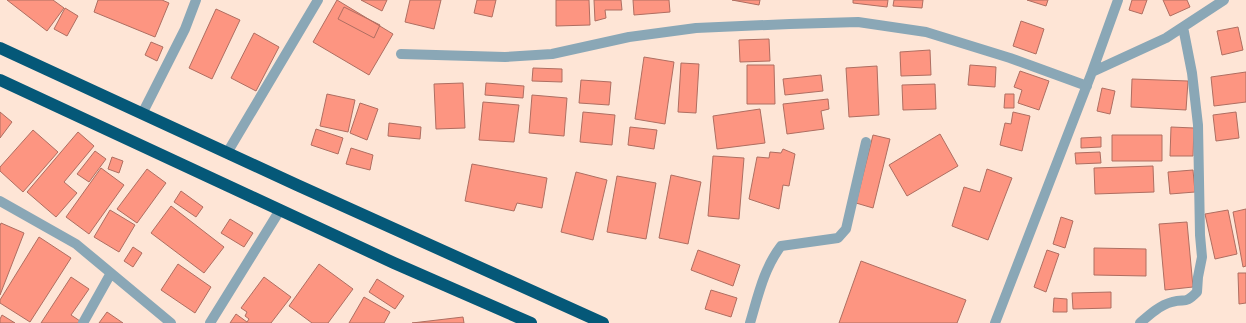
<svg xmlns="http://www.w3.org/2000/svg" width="1246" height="323" viewBox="0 0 1246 323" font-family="Figtree,sans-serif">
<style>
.building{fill:#fd9581;stroke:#af6e61}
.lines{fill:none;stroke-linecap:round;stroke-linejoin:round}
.minor{stroke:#8aa7b6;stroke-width:10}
.highway{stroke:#055878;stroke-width:12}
</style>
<rect width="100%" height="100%" fill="#fee5d6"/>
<!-- building -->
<path class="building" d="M7,0H53L64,8L47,31Z
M98,0H162L169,3L155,37L94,12Z
M337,0L393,34L369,75L313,42Z
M361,0H387L382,11Z
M410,0H441L434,29L405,22Z
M477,0H496L492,17L474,13Z
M556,0H589L590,25L556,26Z
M594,0H621L622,10H605L606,18L595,21Z
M633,0H669L670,12L634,15Z
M732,0H760L759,5Z
M853,0H888L887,7L853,3Z
M894,0H923L922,8L893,6Z
M1027,0H1048L1046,6Z
M1132,0H1147L1142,14L1129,10Z
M1163,0H1187L1190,7L1170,16Z
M344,7L380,25L374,38L338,19Z
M65,8L78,16L67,36L54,29Z
M216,9L240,20L212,79L189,68Z
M1021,21L1044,29L1036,54L1013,46Z
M1238,27L1243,50L1222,55L1217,31Z
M254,33L279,47L256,91L231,78Z
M769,39L770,61L740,62L739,40Z
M151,42L163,47L157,61L145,55Z
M930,50L931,75L901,76L900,52Z
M644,57L674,62L665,124L635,119Z
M681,63L699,64L696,113L678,112Z
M747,65H774L775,104H747Z
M970,65L996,67L995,87L968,85Z
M877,66L879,115L849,117L846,68Z
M533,68L562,69V82L532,81Z
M1020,71L1049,81L1039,110L1018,103L1022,90L1014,87Z
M1246,72V102L1214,106L1211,77Z
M821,75L823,91L785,95L783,79Z
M1132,79L1188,81L1186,110L1131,107Z
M581,80L611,82L609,105L579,103Z
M463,83L465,128L436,129L434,84Z
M486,83L524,86L523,98L485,95Z
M935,84L936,109L903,110L902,85Z
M1102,88L1115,91L1110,114L1097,111Z
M327,94L355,100L348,132L320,126Z
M1005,94H1014V108H1004Z
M532,95L567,98L564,136L529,133Z
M828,99L829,109L821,111L824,129L787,134L783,104Z
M483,102L519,105L514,142L479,140Z
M360,103L378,109L367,140L350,133Z
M760,109L765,143L717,149L713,116Z
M0,112L12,122L0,138Z
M583,112L615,115L612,145L580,142Z
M1013,112L1030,116L1022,151L1000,145L1005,123L1011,124Z
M1236,112L1239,138L1216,141L1213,115Z
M389,123L421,127L420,139L388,136Z
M630,127L657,130L654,149L628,145Z
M1171,127L1194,128L1193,156H1170Z
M316,129L343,138L338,154L311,145Z
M33,130L58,152L23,192L0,171V167Z
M78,132L94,146L64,182L77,193L56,217L27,192Z
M940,134L958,166L907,196L889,165Z
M873,135L890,139L873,208L856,203Z
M1112,135H1162V161H1112Z
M1101,137V147L1081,148V138Z
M351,148L373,155L370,170L346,164Z
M783,149L795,154L789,186L783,185L779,209L749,199L757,157L769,158L770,152L781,153Z
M95,151L106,159L89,182L77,174Z
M1100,152L1101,163L1076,164L1075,153Z
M713,156L744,158L739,219L708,216Z
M112,157L123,161L119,173L108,169Z
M472,164L547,178L542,208L517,203L514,211L465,201Z
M1153,166L1154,192L1095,194L1094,168Z
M101,168L124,185L89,234L66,217Z
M147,169L166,183L137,223L117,209Z
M987,169L1012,178L988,240L952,226L964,187L980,192Z
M1193,170L1195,192L1170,194L1168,172Z
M576,172L607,180L593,240L561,232Z
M671,175L701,182L688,244L659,238Z
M617,176L656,183L646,239L607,232Z
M181,191L203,207L196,217L174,202Z
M171,206L224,247L204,273L151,233Z
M1246,209V266L1243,267L1233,212Z
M110,210L135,225L119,252L94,237Z
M1228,210L1237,254L1215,259L1205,214Z
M1061,217L1073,221L1065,248L1053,244Z
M230,219L253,233L244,247L221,233Z
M1187,222L1193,287L1165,290L1159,224Z
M1,223L24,233L0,295V226Z
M39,237L71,258L30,322L0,303V300Z
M133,247L142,253L133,267L124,261Z
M1094,248L1146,249V276L1094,275Z
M698,250L740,265L733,286L691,270Z
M1047,250L1059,254L1046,292L1034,287Z
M861,261L966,300L957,323H839Z
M178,264L211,287L195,313L161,290Z
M319,264L353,289L328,323H312L289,306Z
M1238,273H1246V303L1239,304Z
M71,277L89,289L71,315L80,321L78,323H41Z
M264,277L291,297L271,323H230L236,314L247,322L249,319L245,316L247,312L241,308Z
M377,279L404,296L395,309L369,292Z
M711,290L737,298L731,317L705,309Z
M1111,292V308L1073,309L1072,293Z
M364,297L390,312L384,323H349Z
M1054,298L1067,299V312H1053Z
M107,312L123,323H99Z
M2,315L15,323H0V319Z
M463,317L464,323H412Z"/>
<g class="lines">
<!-- minor -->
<path class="minor" d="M401,54L505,57L552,54L629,37L696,28L790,24L858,22L926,32L1010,58L1087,86
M1092,72L1166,38L1224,0
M142,114L185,29L196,0
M227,153L318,0
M0,201L76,244L171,323
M83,323L111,273
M210,323L280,210
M750,323C758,296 764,268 781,246L838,238L846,229L866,142
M995,323L1092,72L1118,0
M1140,323C1149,315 1160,305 1172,302C1186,298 1184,305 1197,292L1198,277L1202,257L1200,235L1198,125L1192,73L1183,27"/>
<!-- highway -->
<path class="highway" d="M0,48L297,185L603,323
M0,80L394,263L531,323"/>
</g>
</svg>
